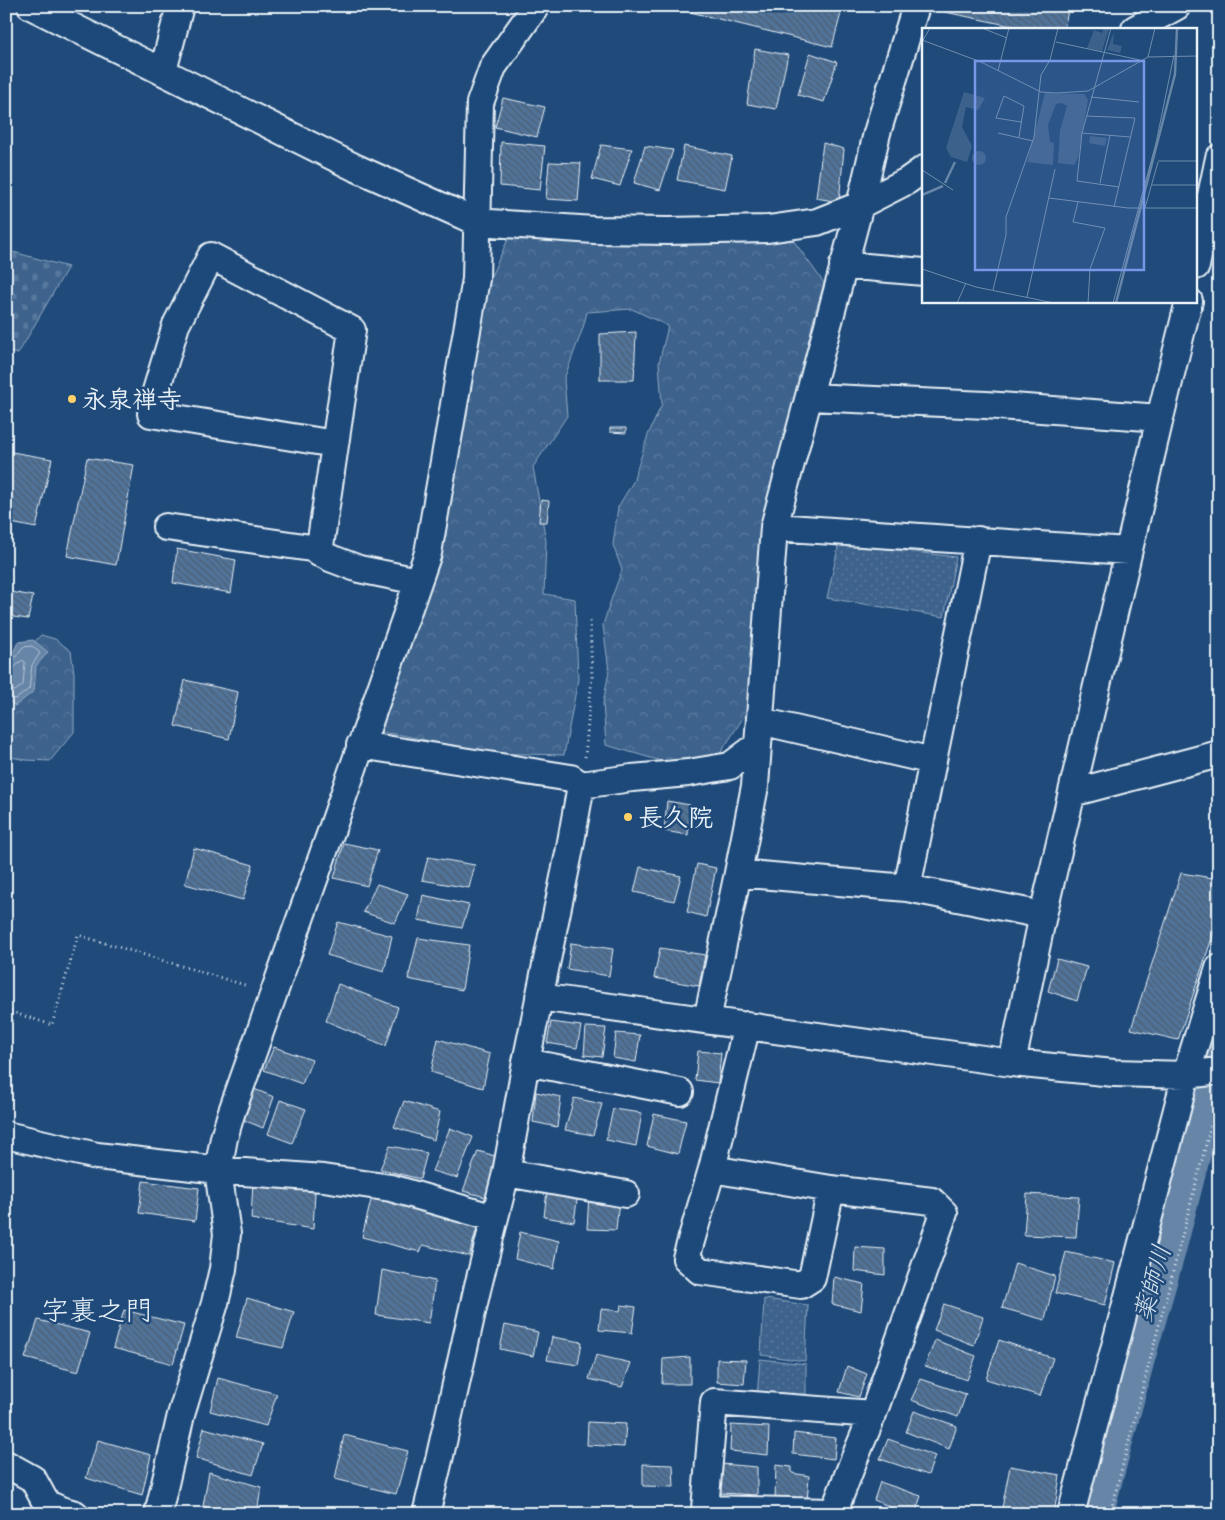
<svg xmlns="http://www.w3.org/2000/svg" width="1225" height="1520" viewBox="0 0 1225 1520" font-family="Caveat,'Klee One',sans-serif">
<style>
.grass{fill:url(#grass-dots);stroke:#92aac2}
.forest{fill:url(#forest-crowns);stroke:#92aac2}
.cemetery{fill:url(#cemetery-stones);stroke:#92aac2}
.water{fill:#6685a7;stroke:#9ab0c7}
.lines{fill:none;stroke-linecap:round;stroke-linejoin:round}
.shore{stroke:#b4c6d8;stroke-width:1}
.stream{stroke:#9ab0c7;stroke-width:8}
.river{stroke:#6685a7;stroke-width:48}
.building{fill:url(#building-back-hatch);stroke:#e8f1f8}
.minor-casing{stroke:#e8f1f8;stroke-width:30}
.path{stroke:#e8f1f8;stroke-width:3;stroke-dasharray:1 4;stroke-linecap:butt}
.minor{stroke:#1f4a7a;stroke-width:26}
.poi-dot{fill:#ffd166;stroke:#1f4a7a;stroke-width:2}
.labels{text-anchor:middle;stroke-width:5;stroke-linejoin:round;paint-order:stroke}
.poi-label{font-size:25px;font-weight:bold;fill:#e8f1f8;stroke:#1f4a7a;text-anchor:start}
.water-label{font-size:26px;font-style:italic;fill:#d4e1ec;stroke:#1f4a7a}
.quarter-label{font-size:28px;fill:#e8f1f8;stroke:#1f4a7a}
.inset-river{fill:none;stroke:#6685a7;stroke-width:2.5}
.inset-road{fill:none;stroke:#6f8dac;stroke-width:1}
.view{fill:#7897e6;fill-opacity:0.15;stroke:#7897e6;stroke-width:2.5}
.inset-edge{fill:none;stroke:#e8f1f8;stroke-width:2.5}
</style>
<defs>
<pattern id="grass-dots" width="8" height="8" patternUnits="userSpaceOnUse" patternTransform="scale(1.25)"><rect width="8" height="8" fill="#3c628c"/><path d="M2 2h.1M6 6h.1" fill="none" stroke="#58799d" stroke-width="1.8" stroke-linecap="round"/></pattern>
<pattern id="forest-crowns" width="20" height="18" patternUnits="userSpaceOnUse" patternTransform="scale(1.25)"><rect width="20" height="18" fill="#3c628c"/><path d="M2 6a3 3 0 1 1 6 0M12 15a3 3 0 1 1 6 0" fill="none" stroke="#58799d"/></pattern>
<pattern id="cemetery-stones" width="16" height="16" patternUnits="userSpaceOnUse" patternTransform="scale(1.25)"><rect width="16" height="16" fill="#3c628c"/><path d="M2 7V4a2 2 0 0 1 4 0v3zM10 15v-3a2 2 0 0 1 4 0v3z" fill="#58799d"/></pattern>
<pattern id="building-back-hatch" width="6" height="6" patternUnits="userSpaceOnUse" patternTransform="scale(1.25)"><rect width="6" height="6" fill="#517399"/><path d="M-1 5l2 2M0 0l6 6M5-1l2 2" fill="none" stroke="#4c5e72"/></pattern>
</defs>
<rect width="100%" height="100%" fill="#1f4a7a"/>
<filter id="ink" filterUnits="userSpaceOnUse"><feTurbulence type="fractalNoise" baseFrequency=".02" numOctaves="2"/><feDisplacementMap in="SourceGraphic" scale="10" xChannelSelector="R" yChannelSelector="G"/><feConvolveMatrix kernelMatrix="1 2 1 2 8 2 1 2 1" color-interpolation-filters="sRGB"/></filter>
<g filter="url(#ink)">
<!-- grass -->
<path class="grass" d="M839,543L956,557L944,617L827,598Z
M764,1299L808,1305L805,1361L761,1355Z
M760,1359L806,1364V1403L757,1398Z"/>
<!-- forest -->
<path class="forest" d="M510,235L791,237L824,283L813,321L785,450L752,704L716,760L668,763L606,745L603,703L609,671L603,625L612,597L622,570L613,545L618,507L633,482L648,435L662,404L659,363L668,326L632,309L587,312L583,328L564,379L567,416L533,467L546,541L544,594L575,599L578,679L564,755L486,753L402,735L378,732L485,289Z
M41,635L55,639L71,651L74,673V732L50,761L26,760L6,756V672Z"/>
<!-- cemetery -->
<path class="cemetery" d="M6,250L68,267L18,354L6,351Z"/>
<!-- water -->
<path class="water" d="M33,640L48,652L36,666L34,691L15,706L6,699V660L12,655L18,642Z"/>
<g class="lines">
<!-- shore -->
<path class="shore" d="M6,663C16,662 17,653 23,647L32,646L40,653L32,665L29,689L16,699L6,696
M6,669L14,668L22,660L25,662L23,685L15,691L6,689"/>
<!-- stream -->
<path class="stream" d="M1206,1092H1208"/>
<!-- river -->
<path class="river" d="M1089,1514L1132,1354L1162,1249L1195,1121L1219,1053"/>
</g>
<!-- building -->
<path class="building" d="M666,6H843L832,47Z
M932,6H1069L1064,29H1026L931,9Z
M755,49L788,55L776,109L747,104Z
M810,53L837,62L824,102L798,95Z
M503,98L545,107L537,137L495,127Z
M501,142L545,146L540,190L500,186Z
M823,143L844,149L839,202L816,198Z
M601,145L632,149L620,186L592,179Z
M645,146L673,150L660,190L634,183Z
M684,146L732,156L725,189L677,180Z
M549,162L581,163L578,201L546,199Z
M636,332L634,380H600V334Z
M610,428H626V433L610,432Z
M6,451L52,459L36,528L6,522Z
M87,458L134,465L116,565L67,556Z
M541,500L549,501L547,522H539Z
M177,549L236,560L231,593L173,583Z
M6,591L33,596L28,619L6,616Z
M185,680L238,692L229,739L175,726Z
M667,801L690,805L688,835L664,831Z
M344,843L378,850L367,886L334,878Z
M194,848L253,865L243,900L185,884Z
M428,857L475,865L469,888L422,880Z
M697,864L716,868L706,917L687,912Z
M640,867L681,876L674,901L634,892Z
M1181,873L1219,879V917L1178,1040L1131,1029Z
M377,884L408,894L395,923L363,912Z
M423,895L469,905L462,928L418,920Z
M338,922L392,936L384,972L327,955Z
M418,938L469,945L462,990L408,979Z
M571,943L613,949L609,976L567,969Z
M660,948L705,955L699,986L654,978Z
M1057,959L1087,967L1077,1001L1048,991Z
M338,984L398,1007L386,1046L326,1021Z
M551,1022L581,1026L577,1048L547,1043Z
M586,1027L606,1028L602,1057L584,1055Z
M616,1033L640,1035L636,1062L613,1058Z
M438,1039L490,1054L483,1088L431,1072Z
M274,1047L312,1060L302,1084L264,1070Z
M698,1051L721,1053L718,1083L695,1080Z
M249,1087L274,1097L263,1128L239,1118Z
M536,1092L561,1097L557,1127L533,1122Z
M574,1098L602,1104L593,1135L565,1130Z
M280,1100L306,1109L292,1143L268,1134Z
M404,1101L440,1112L434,1140L394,1127Z
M613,1109L642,1113L636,1146L606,1140Z
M654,1114L686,1121L678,1154L647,1146Z
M450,1128L473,1137L457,1178L432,1171Z
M390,1146L427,1153L420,1179L380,1169Z
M478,1151L502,1158L489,1198L463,1191Z
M143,1181L199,1188L195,1221L139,1213Z
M253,1181L315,1192L313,1229L251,1219Z
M547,1190L578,1194L574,1222L544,1217Z
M1027,1194L1079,1197L1076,1237L1024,1235Z
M589,1195L619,1199L616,1230L587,1229Z
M372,1196L477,1228L469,1256L423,1245L420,1252L362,1237Z
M520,1232L559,1241L554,1269L515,1259Z
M855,1247L885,1249V1275L854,1271Z
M1066,1252L1115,1263L1105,1305L1055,1293Z
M1015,1263L1055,1276L1045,1320L1002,1308Z
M382,1270L435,1281L429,1323L376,1315Z
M834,1277L864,1284L861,1311L832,1304Z
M247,1298L294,1312L283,1348L236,1338Z
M944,1304L983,1317L974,1345L934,1330Z
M621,1305L636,1307L632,1333L599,1330L601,1309L620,1311Z
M124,1310L184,1325L173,1364L113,1348Z
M38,1320L90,1333L78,1372L25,1358Z
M505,1325L538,1332L533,1356L500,1349Z
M552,1337L582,1342L578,1365L547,1360Z
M935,1340L976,1356L967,1380L925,1366Z
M999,1340L1053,1358L1040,1396L986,1379Z
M596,1355L631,1363L622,1387L589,1379Z
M690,1357V1384H662L663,1359Z
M717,1359L746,1360L744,1384L717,1382Z
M847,1366L867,1374L859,1397L839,1392Z
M218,1378L277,1394L266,1426L210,1411Z
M921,1379L966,1394L958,1417L911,1400Z
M914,1411L957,1426L949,1449L906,1432Z
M588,1422L626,1424L624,1447L587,1445Z
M731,1425L769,1427L768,1455L730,1451Z
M204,1428L263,1444L253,1475L196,1458Z
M794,1433L836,1438L834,1459L793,1454Z
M344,1435L408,1451L396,1494L335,1479Z
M888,1439L935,1456L928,1475L880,1459Z
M98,1440L151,1455L142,1495L86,1478Z
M643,1464L673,1465L674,1487L643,1486Z
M721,1464L757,1467V1495L720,1493Z
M776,1465L792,1467V1473L809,1476L807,1502L775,1500Z
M1010,1466L1060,1475L1054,1514H1026L1002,1508Z
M209,1472L261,1487L257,1514H233L203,1506Z
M880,1482L921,1496L915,1514H891L893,1508L874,1500Z"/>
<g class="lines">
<defs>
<path id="minor" d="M31,6L354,167L477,222L594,230L668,231L768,229L817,222L860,205L907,181L924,169
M916,6L877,133L860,205L774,527L755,786L738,873L907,888L1043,915
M1135,29L1177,6
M163,71L180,6
M843,265L924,272
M1196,266L1219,158
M809,397L986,405L1160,418L1043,915L1012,1063
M1160,418L1189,301
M166,527L311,548L330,558L359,569L418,581
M774,527L1128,551
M319,553L352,330L211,256L176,325L152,404L151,414L335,444
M760,721L933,761
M360,745L571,778L581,785L632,778L688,773L730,766L758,745
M1072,793L1219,754
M907,888L978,540
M539,997L1012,1063L1114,1073L1186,1075L1219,1071
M707,1020L738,873
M747,1025L712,1169L831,1189L932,1201L944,1213L873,1414L853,1462L833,1514
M526,1062L680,1092
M6,1135L97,1156L218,1170L323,1178L391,1188L494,1218
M712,1169L686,1258L700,1271L801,1285L812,1278L831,1189
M506,1173L626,1194
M6,1464L33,1479L46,1503L61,1510L75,1514
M833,1512L705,1509L714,1402L873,1414
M158,1514L181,1415L215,1303L223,1269L227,1234L218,1170L224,1138L231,1114L333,826L428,553L476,279L480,103L493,67L536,6
M426,1514L439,1460L477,1290L506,1173L526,1062L569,853L581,785
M1071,1514L1186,1075L1219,968"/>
</defs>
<!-- minor casing -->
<use href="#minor" class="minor-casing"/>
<!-- path -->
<path class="path" d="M585,757L592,677L590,620
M6,1010L52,1025L78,935L248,986
M1110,1514L1218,1098"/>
<!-- minor -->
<use href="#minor" class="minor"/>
</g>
</g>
<!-- markers -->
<g class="poi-dot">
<circle cx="72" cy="399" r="5"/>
<circle cx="628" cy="817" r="5"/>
</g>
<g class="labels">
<!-- poi labels -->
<g class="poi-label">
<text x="82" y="408">永泉禅寺</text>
<text x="638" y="826">長久院</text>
</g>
<!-- water labels -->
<g class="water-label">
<text transform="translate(1152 1283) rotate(-75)" y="9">薬師川</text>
</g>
<!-- quarter labels -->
<g class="quarter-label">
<text x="97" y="1320">字裏之門</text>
</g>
</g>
<!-- overview -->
<g transform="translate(922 28)">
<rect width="275" height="275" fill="#1f4a7a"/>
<path d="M192,4L191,16L200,18L198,25L185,22ZM168,108L185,110L183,118L167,115Z" fill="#3c628c"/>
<path d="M123,65L162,66L166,72L156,130L152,137L136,135L138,103L145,78L140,75L134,76L126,97L128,114L132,115L131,137L105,134ZM50 130a7 7 0 1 1 14 0a7 7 0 1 1-14 0Z" fill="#3c628c"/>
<path d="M182,0L187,1L180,23L165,20L172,2L180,5ZM42,64L63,70L56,82L44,79L40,99L50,118L45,134L29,129L24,120Z" fill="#3c628c"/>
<path class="inset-river" d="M23,155L33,134M0,167L21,158M194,275L253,46L255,0"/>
<path class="inset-road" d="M60,0L85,10M189,0L160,105L155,153L197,159M0,12L59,34L119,64L135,65L166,63L226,29L275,28M0,14L8,0M134,14L218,32M226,29L233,0M76,43L87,0M169,69L217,74M164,88L213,90L192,179M76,105L111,113M160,105L208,109M97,109L102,78L82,68L74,90L99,94M236,133H275M0,142L31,162M178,155L188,107M230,157H275M127,170L206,180H275M156,174L151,194L183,200L168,241L166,275M223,180L236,134M0,241L54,259L132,275M71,262L84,207V189L112,109L119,47L128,32L136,0M105,269L133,141M35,275L44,255M191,275L234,115L252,27"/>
<path class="view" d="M53,33H222V242H53Z"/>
<rect width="275" height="275" class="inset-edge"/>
</g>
<!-- margin -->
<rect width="1225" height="1520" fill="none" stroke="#1f4a7a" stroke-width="25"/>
<rect x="12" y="12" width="1200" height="1495" fill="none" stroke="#e8f1f8" stroke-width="2" filter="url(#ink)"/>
</svg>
